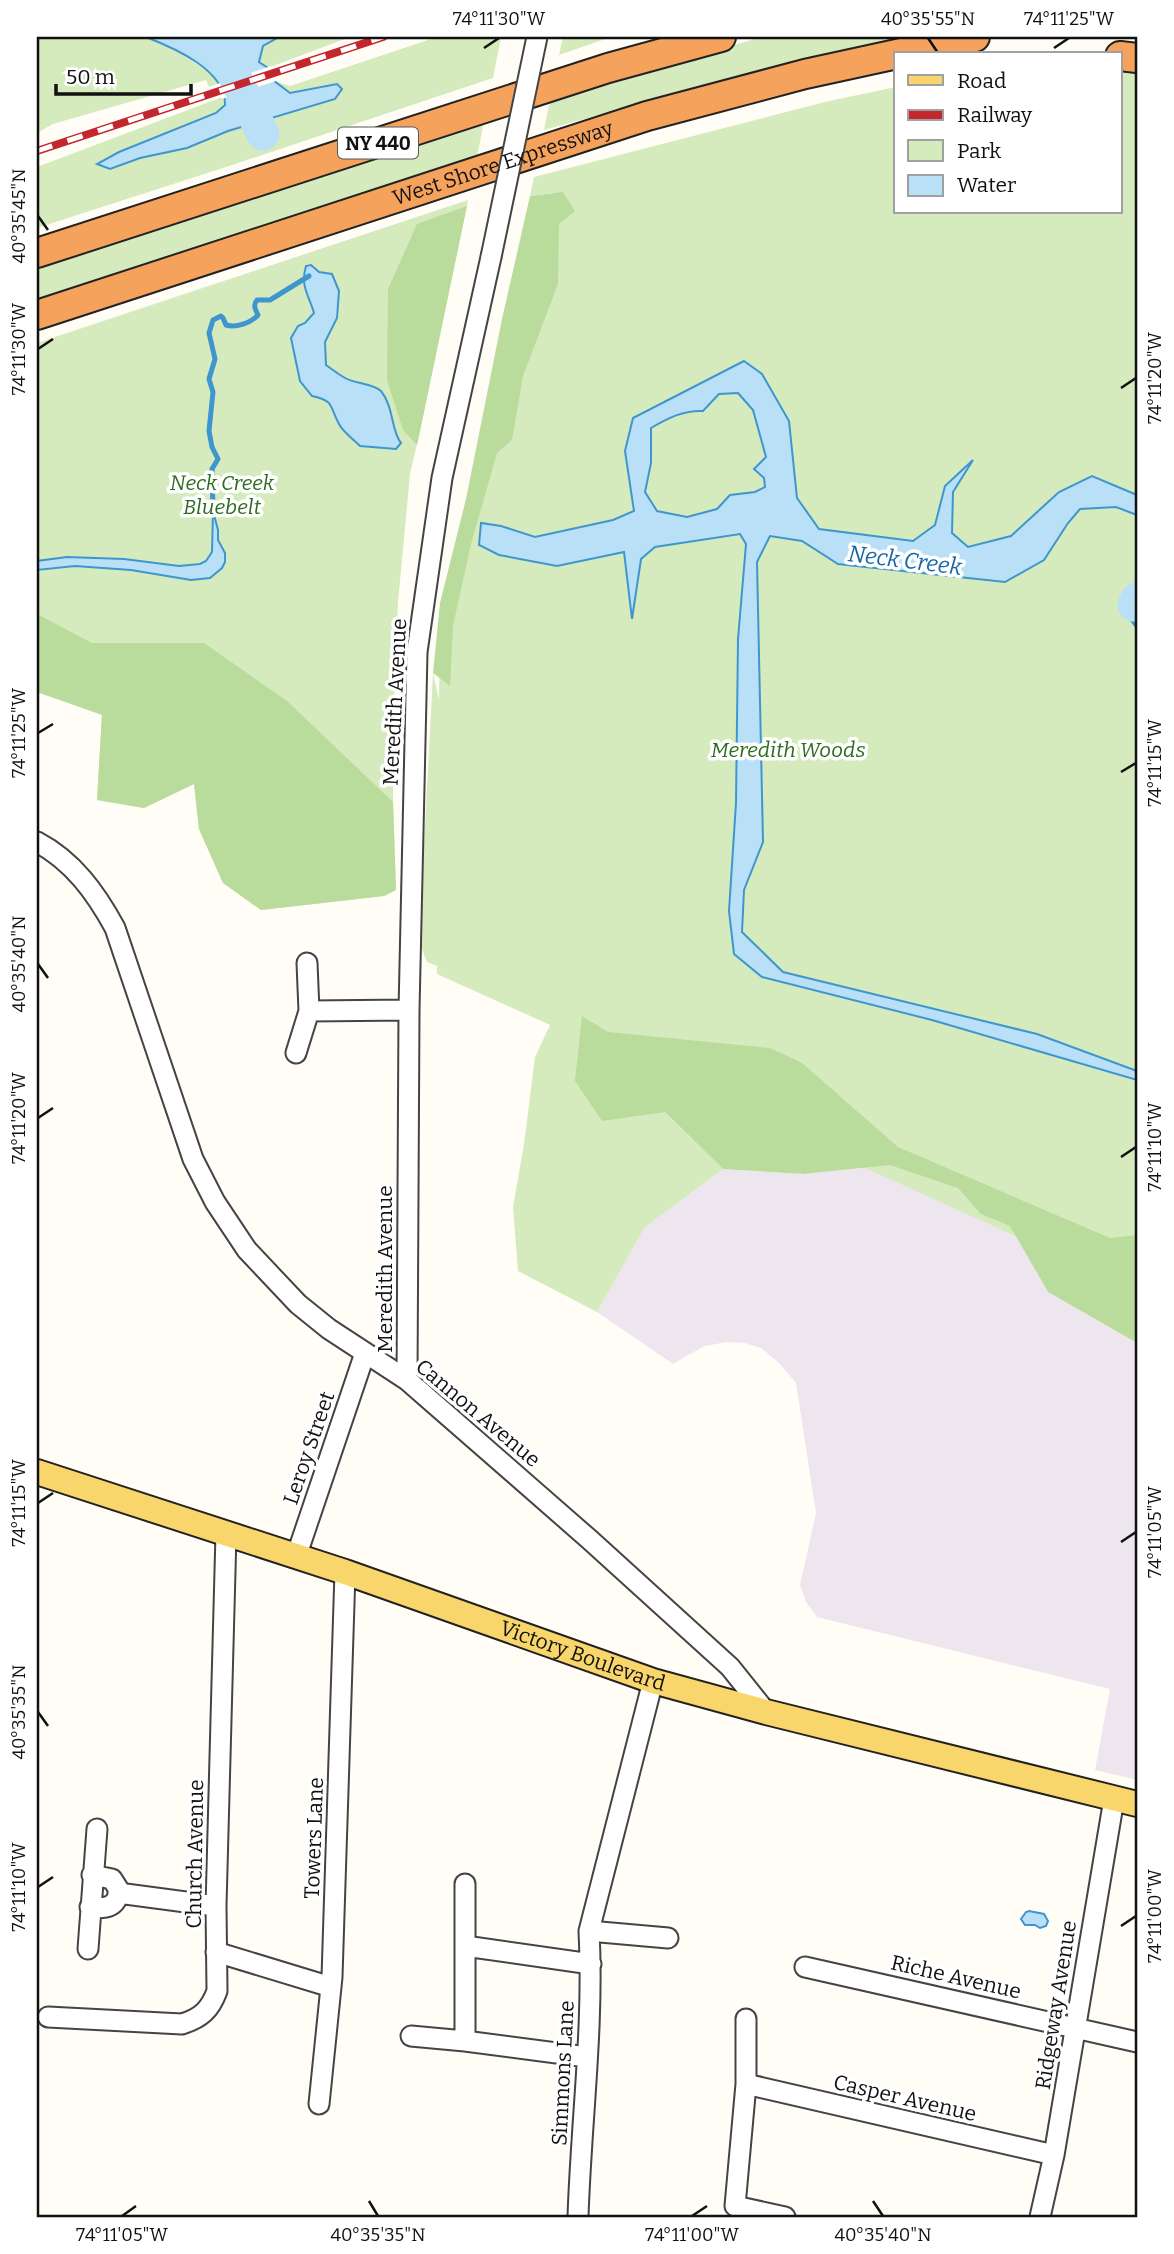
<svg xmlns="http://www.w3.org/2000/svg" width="1174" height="2254" viewBox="0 0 1174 2254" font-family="Bitter,serif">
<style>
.industrial{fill:#eee6ef}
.green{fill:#d5ebbd}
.forest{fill:#b9dc9c}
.water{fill:#b9e0f7;stroke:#3f96cf;stroke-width:2;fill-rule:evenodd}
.pier{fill:#fffdf5}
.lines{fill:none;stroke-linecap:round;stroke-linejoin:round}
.stream{stroke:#3f96cf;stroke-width:5}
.river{stroke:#b9e0f7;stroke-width:33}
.minor-casing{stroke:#444;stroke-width:23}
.major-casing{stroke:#222;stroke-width:28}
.highway-casing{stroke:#222;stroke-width:32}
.minor{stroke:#fff;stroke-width:19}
.major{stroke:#f9d66b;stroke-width:24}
.highway{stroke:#f5a25d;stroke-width:28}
.rail-casing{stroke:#c4262e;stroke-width:8}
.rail{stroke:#fff;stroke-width:5;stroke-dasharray:16;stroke-linecap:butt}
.minor-bridge-casing{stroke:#444;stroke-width:23;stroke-linecap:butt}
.minor-bridge{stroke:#fff;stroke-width:19}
.ticks{fill:none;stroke:#111;stroke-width:2.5}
.labels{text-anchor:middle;stroke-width:7;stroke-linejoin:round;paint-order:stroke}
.shield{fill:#fff;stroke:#585858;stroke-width:2}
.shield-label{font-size:19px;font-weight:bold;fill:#111}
.street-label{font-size:21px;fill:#111;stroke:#fff}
.park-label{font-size:21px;font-style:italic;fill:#2f6b1f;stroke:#fff}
.water-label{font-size:23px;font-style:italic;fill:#1768a6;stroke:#fff}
.neatline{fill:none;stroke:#111;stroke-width:2.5}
.ticks-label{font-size:18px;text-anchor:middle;fill:#111}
</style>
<rect width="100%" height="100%" fill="#fffdf5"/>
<!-- industrial -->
<path class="industrial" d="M890,1165L1010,1226L1048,1292L1137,1343V1780L1095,1770L1110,1689L817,1617L806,1602L800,1585L816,1513L796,1383L779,1363L761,1348L745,1343L727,1342L705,1346L686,1356L673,1364L597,1312L645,1227L723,1169L804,1174Z"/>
<!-- green -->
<path class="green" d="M37,37H146L172,47L216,77L220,83L209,87L206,80L53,124L37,133Z
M279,37H350L268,68L259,63L263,46Z
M437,37H501L493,78L229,166L37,228V167L225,96V105L216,113L119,152L98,164L110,169L140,158L187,148L336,84L290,93L272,80L290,86Z
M563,37H611L559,55Z
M761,37H909L788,64L544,130L550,100Z
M1120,65L1137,68V1291L580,1039L665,1112L723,1169L645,1227L597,1312L518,1271L513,1207L524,1144L535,1057L550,1025L437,974V966L427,962L419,942L433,673L439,700L440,639L552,193L530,196L534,177L829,101L896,87V212H1120Z
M485,115L477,157L37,299V263Z
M468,200L420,431L410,474L398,602L394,701L393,802L396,890L384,896L261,910L223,883L199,829L194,784L144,808L97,800L102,714L37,692V343Z"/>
<!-- forest -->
<path class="forest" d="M563,192L575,211L559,224L558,284L523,376L512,440L497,453L471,544L453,626L450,686L433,673L440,603L466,499L502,319L530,196Z
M467,206L420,431L417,445L403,430L387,380L388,289L417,224Z
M37,614L92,643H204L287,701L393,802L396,890L384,896L261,910L223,883L199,829L194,784L144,808L97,800L102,715L37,692Z
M582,1016L608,1032L770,1048L802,1063L898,1147L1110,1238L1137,1235V1343L1048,1292L1010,1226L981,1214L958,1188L890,1165L804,1174L723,1169L665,1112L602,1121L575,1081Z"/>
<!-- water -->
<path class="water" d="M146,37H279L263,46L259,62L268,68L273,80L290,93L337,84L342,89L335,99L228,131L187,148L140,158L110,169L97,164L119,152L216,113L225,105C226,70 174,48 146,37Z
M311,265L319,272L332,274L339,291L337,318L325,342L326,365C332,369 338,374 345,378C355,384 373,383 381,391C394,407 391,431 401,443L396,449L360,446C353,439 343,432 339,424C329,406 335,401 312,396L300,381L291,338L298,326L305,323L314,313C309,295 300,287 306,266Z
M744,361L762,374L789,421L797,498L819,529L913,541L935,525L945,486L973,460L953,492L952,533L968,547L1011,536L1059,492L1092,476L1137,495V515L1116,507L1080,509L1068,523L1044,560L1005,582L838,564L802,541L770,536L757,562L763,842L744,890L742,932L783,972L1037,1034L1137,1071V1080L932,1020L762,977L734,954L729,911L736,803L738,639L746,544L740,534L655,547L641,559L632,619L624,552L557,566L499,555L479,545L481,523L501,526L535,537L613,520L634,511L625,451L633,418ZM738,393L753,410L766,457L754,469L764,478L765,487L755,492L730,495L717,509L687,517L657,511L645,492L651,463V428C668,418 684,410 703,411L719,394Z
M213,511L218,530V540L225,553V562L222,568L210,578L191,580L131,570L75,566L37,570V561L67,557L124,559L179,566L200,564L206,561L212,552Z
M1029,1911L1044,1914L1048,1921L1046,1926L1040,1928L1035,1925H1025L1021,1919L1026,1912Z"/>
<!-- pier -->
<path class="pier" d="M271,66L276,81L222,99L217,84Z"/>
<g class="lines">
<!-- stream -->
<path class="stream" d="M213,511L212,469L218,459L212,447L209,431L213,392L209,379L215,359L209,333L213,320L221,316L223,318L226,325C236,328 251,323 258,315C255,309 253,305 257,300H270L309,276
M1134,605L1128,614L1137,626"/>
<!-- river -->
<path class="river" d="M208,37L217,41L263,134
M1134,605L1137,599"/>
<defs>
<path id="minor" d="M37,842C73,861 96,893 115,928L193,1159L215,1202L247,1250L298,1304L329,1329L407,1380L589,1539L730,1667L766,1712
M309,1011L409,1010
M296,1053L309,1011L307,963
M407,1380L409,1010L417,652L442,478L491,257
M296,1557L365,1353
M118,1893L216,1906
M90,1907C105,1909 117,1908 119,1890L112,1879L92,1875
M589,1931L668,1938
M465,1946L591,1964
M88,1949L97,1829
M216,1952L331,1987
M805,1967L1137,2042
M48,2017L182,2024C201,2018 210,2010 217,1991L216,1906L226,1534
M746,2019V2084L735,2206L785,2217
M411,2036L465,2041L587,2057
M465,2041V1884
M746,2084L1054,2155
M319,2104L332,1977L345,1572
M578,2217C581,2122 594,2026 589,1931L653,1681
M1040,2217L1054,2155L1114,1799"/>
<g id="major">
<path id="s1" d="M37,1472L345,1572L653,1681L766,1712L1137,1804"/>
</g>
<g id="highway">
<path d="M1120,56L1137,58"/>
<path d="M37,253L608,68L721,37"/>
<path id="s2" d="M37,315L647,116L805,74L975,37"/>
</g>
</defs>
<!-- minor casing -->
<use href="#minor" class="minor-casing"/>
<!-- major casing -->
<use href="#major" class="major-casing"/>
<!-- highway casing -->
<use href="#highway" class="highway-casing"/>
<!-- minor -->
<use href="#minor" class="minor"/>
<!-- major -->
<use href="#major" class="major"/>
<!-- highway -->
<use href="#highway" class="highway"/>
<defs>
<path id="rail" d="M37,151L383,37"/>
</defs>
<!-- rail casing -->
<use href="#rail" class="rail-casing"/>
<!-- rail -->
<use href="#rail" class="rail"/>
<defs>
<path id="minor-bridge" d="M491,257L537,37"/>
</defs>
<!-- minor-bridge casing -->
<use href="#minor-bridge" class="minor-bridge-casing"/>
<!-- minor-bridge -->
<use href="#minor-bridge" class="minor-bridge"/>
</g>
<!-- ticks -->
<path class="ticks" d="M928,38L938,53M484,48L499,38M1054,48L1069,38M38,216L48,230M38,349L53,339M1121,388L1136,378M38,733L53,724M1121,772L1136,763M38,964L48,978M38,1118L53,1108M1121,1157L1136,1147M38,1503L53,1493M1121,1542L1136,1532M38,1712L48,1726M38,1887L53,1877M1121,1926L1136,1916M369,2201L378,2216M873,2201L883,2216M122,2216L136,2206M692,2216L707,2206"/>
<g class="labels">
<!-- shield labels -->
<rect class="shield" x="338" y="127.5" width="80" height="31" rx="5"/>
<g class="shield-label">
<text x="378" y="150">NY 440</text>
</g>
<!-- street labels -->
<g class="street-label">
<text dy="7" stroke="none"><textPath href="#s2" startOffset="490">West Shore Expressway</textPath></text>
<text transform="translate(395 702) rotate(-87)" y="7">Meredith Avenue</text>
<text transform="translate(385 1269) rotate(-90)" y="7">Meredith Avenue</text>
<text transform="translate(478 1413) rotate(40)" y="7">Cannon Avenue</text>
<text transform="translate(309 1448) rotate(-71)" y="7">Leroy Street</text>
<text dy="7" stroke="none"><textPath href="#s1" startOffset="576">Victory Boulevard</textPath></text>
<text transform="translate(314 1838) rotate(-88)" y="7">Towers Lane</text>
<text transform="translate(195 1854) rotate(-89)" y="7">Church Avenue</text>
<text transform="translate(956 1977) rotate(13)" y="7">Riche Avenue</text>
<text transform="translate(1056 2005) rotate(-81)" y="7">Ridgeway Avenue</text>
<text transform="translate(563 2073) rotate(-87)" y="7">Simmons Lane</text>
<text transform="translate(905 2098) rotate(13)" y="7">Casper Avenue</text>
</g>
<!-- park labels -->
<g class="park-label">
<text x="222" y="490">Neck Creek<tspan x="222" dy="24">Bluebelt</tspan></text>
<text x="788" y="757">Meredith Woods</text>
</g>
<!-- water labels -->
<g class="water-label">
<text transform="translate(905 560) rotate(7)" y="8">Neck Creek</text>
</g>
</g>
<!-- border -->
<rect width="1174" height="2254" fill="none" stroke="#ffffff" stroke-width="77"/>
<!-- legend -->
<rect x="894" y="52" width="228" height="161" fill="#ffffff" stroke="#a0a0a0" stroke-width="2"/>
<rect x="908" y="75" width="35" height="10" fill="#f9d66b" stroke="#a0a0a0" stroke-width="2"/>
<text x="957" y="88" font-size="21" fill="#111111">Road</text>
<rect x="908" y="110" width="35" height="10" fill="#c4262e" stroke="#a0a0a0" stroke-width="2"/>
<text x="957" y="122" font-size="21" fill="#111111">Railway</text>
<rect x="908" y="140" width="35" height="21" fill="#d5ebbd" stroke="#a0a0a0" stroke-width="2"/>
<text x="957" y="158" font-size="21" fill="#111111">Park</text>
<rect x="908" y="175" width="35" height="21" fill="#b9e0f7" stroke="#a0a0a0" stroke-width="2"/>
<text x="957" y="192" font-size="21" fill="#111111">Water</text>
<!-- scale -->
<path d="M56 84v10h135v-10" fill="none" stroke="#111111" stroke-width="3.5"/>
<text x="66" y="84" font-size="21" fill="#111111" stroke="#ffffff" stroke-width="5" paint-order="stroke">50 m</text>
<rect x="38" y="38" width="1098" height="2178" class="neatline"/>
<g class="ticks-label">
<text x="499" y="25">74°11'30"W</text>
<text x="928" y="25">40°35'55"N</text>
<text x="1069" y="25">74°11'25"W</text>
<text transform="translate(19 216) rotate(-90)" y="6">40°35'45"N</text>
<text transform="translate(19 349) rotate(-90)" y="6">74°11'30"W</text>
<text transform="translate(1155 378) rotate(-90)" y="6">74°11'20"W</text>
<text transform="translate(19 733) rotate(-90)" y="6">74°11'25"W</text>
<text transform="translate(1155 763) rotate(-90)" y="6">74°11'15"W</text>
<text transform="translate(19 964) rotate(-90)" y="6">40°35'40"N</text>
<text transform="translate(19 1118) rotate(-90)" y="6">74°11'20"W</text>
<text transform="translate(1155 1147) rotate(-90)" y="6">74°11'10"W</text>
<text transform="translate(19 1503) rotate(-90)" y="6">74°11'15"W</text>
<text transform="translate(1155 1532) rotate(-90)" y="6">74°11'05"W</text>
<text transform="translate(19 1712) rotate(-90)" y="6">40°35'35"N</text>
<text transform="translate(19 1887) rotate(-90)" y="6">74°11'10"W</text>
<text transform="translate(1155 1916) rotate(-90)" y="6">74°11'00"W</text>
<text x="122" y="2241">74°11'05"W</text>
<text x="378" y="2241">40°35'35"N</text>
<text x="692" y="2241">74°11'00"W</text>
<text x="883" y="2241">40°35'40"N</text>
</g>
</svg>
